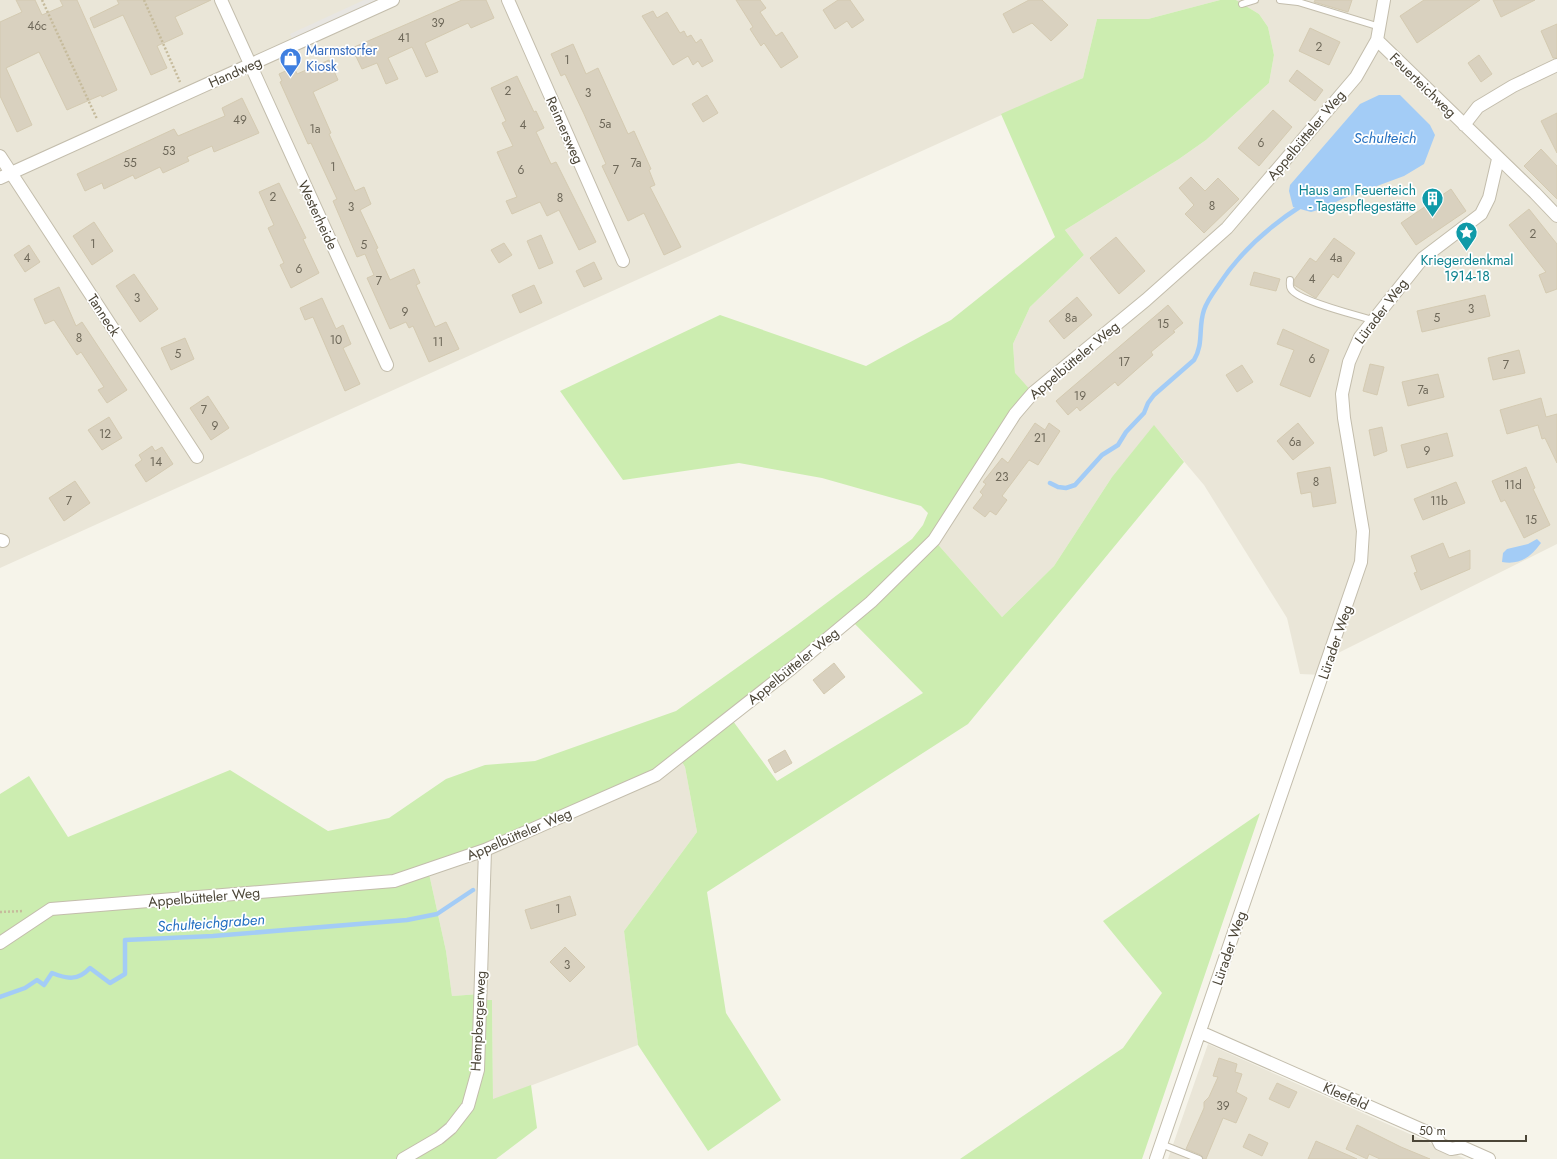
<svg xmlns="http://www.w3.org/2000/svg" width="1557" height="1159" viewBox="0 0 1557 1159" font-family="Jost,sans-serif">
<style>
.residential{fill:#eae6d8}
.green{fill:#ccedb0;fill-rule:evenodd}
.parking{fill:#e8e6e2}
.water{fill:#a3ccf6}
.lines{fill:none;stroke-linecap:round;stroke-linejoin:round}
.stream{stroke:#a3ccf6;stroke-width:4.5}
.building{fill:#d9d1bf;stroke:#d4cab1}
.lane-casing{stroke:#c3bdac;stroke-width:8}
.street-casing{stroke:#c3bdac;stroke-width:14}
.path{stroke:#c6bb9c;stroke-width:2.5;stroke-dasharray:2 2;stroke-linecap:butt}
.lane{stroke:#fff;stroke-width:6}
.street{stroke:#fff;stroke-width:12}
.labels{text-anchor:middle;stroke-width:3.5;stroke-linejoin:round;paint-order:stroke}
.number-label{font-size:12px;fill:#6e6859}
.shop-label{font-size:14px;fill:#366cbe;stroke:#fff;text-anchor:start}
.street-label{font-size:14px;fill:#4b4537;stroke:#fff}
.culture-label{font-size:14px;fill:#0d838f;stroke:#fff;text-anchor:end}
.water-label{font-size:15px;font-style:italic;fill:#2671c1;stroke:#fff}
</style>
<rect width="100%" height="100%" fill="#f6f4ea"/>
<!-- residential -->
<path class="residential" d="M0,0H1220L1148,19H1097L1083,78L0,568Z
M1236,0H1557V544L1330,657L1323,675L1300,674L1287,618L1204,485L1154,426L1112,477L1054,566L1002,617L934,540L1015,373L1013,344L1030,307L1084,255L1065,230L1179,159L1206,140L1269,83L1274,55L1268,27L1259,14Z
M679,757L685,767L697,832L624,931L638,1045L493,1100L492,1000H481L480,994L452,996L446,951L428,869Z
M1208,1044L1466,1159H1168Z"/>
<!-- green -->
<path class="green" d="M1220,0H1236L1259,14L1268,27L1274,55L1269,83L1206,140L1179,159L1065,230L1084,255L1030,307L1013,344L1015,373L1033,393L934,540L1002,617L1054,566L1112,477L1154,425L1184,462L968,724L707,892L726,1013L781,1100L708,1151L638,1045L624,931L697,832L685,767L679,757L656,775L428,869L446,951L452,996L480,994L481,1000H492L493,1099L531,1085L537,1128L496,1159H0V794L29,776L68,837L230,770L328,831L389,818L446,779L485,765L535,761L676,711L797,625L912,539L923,525L928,513L921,506L822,478L739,463L623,480L560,391L720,315L866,366L951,320L1055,237L1001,114L1083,78L1097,19H1148ZM851,620L923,693L777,781L730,717Z
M1260,813L1142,1159H960L1123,1048L1162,993L1103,921Z"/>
<!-- parking -->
<path class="parking" d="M364,0H383L293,41L290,34Z"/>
<!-- water -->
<path class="water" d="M1379,95H1400L1430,125L1435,135L1424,164L1404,176L1342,199L1322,209L1311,212L1293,207L1289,191L1290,185L1360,104Z
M1537,539L1541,543C1531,557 1520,565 1502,562L1503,553L1507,549L1528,544Z"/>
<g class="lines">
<!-- stream -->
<path class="stream" d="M1050,483L1058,487L1066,488L1075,485L1102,455L1118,445L1126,432L1144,413L1148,403L1154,395L1194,360C1204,344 1198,327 1204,310C1207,301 1213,293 1218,286C1240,252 1268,227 1301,206
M0,997L25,988L37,980L44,985L52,973C67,979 78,981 90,968L110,983L125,974V940L213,936L407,920L437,914L473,890"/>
</g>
<!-- building -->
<path class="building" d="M16,0H35L42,15L63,6L60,0H77L117,90L102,97L101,95L67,110L39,52L6,68L32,125L17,132L0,96V22L22,12Z
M117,0H211L175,17L183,34L157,46L167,68L151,75L123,15L94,28L90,18L119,4Z
M462,0H486L494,18L471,28L468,23L425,43L438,72L426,77L412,47L388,58L398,79L386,84L377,63L362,69L352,48Z
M736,0H760L766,8L760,12L776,36L782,32L798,57L781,68L764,43L761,46L750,29L753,27Z
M838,0H850L864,20L852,28L847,21L835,29L823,10Z
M1029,0H1042L1068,25L1051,41L1032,23L1013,33L1003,14Z
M1315,0H1352L1348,12L1314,2Z
M1424,0H1480L1417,43L1400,16Z
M1493,0H1535L1501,17Z
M653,11L657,18L667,12L680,33L684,31L687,37L691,35L696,43L701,39L713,61L702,67L698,61L693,65L688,56L673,65L642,16Z
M1557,24V58H1553L1541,31Z
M1310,28L1340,42L1329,65L1299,51Z
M573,44L586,74L598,68L628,134L634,131L651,169L649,170L655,185L650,187L681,247L664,255L644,213L628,221L602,166L606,164L584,114L565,74L561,76L551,54Z
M1479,55L1492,74L1481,82L1468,63Z
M329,60L338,80L313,92L331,133L329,134L355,191L364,187L371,204L360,210L378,248L376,249L390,280L414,269L420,283L416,285L435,327L446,322L459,349L429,362L413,326L409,328L406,322L390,329L367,278L374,275L365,254L357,257L333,201L337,199L311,143L308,144L280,82L282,81L279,74L294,67L297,74Z
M1297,70L1323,90L1315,101L1289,81Z
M517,76L534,112L536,111L544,128L536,132L538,136L551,164L556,162L596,242L579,250L559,210L547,216L540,202L512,214L506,201L517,197L497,152L513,146L502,123L506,121L491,88Z
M707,95L718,113L703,122L692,104Z
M242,98L259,133L214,152L212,146L187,157L189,161L163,173L160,167L135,179L133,175L104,189L102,183L85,191L77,174L174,129L178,136L225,116L222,108Z
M1273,110L1292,127L1259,166L1238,148Z
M1557,113V153L1541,121Z
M1541,149L1557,166V199L1524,166Z
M1191,177L1205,191L1218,178L1239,199L1204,233L1185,214L1194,205L1179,188Z
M279,183L306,238L303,239L319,273L291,288L280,265L284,263L268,228L274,225L259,192Z
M1451,189L1466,211L1416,245L1401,223Z
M1529,209L1557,244V289L1546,293L1539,275L1546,272L1509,225Z
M94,222L113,251L92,265L73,236Z
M541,235L553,263L539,269L527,241Z
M1116,237L1145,271L1119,294L1090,258Z
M1334,238L1355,253L1338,278L1333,274L1316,298L1294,285V280L1310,258L1316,262Z
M504,243L512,255L499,263L491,250Z
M29,245L40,262L25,272L14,255Z
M594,262L602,279L584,287L576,271Z
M1254,272L1280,279L1276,291L1250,285Z
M134,274L158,309L140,322L116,286Z
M534,285L542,303L520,313L512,295Z
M59,287L76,326L82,322L127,390L107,403L98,390L104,387L81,352L77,355L54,320L45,324L34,299Z
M1485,295L1490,316L1422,332L1417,311Z
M1077,297L1092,315L1064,339L1049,321Z
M322,298L336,329L343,325L351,344L343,348L360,384L345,391L313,317L305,320L300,308Z
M1168,305L1183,323L1173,331L1175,332L1151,352L1153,355L1118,386L1115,382L1080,411L1077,407L1068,415L1056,401Z
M1283,329L1329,350L1310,397L1280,385L1294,350L1277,344Z
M185,338L194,359L171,370L161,348Z
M1519,350L1525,373L1493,380L1488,358Z
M1370,364L1384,367L1377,395L1363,391Z
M1242,365L1253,382L1237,392L1226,375Z
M1438,374L1444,397L1408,406L1402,382Z
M208,396L229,428L211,440L190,408Z
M1541,398L1546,417L1557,414V463L1545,438L1542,439L1538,425L1507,434L1500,410Z
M109,417L122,438L102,450L88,430Z
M1035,423L1045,430L1049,423L1060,431L1038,465L1029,460L1002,496L1007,500L996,515L990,511L985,517L973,508L983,495L980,492L986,484L983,482L1002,458L1008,463Z
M1298,423L1314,443L1293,460L1277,441Z
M1382,427L1387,451L1374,456L1369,430Z
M1447,433L1453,456L1407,468L1401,445Z
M152,446L155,451L162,447L173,464L146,482L135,465L142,460L139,455Z
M1330,467L1336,503L1313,507L1311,492L1301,494L1297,473Z
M1526,467L1535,488L1533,489L1550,525L1524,538L1505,500L1501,502L1492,481Z
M75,481L90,503L64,521L49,498Z
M1456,482L1465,503L1423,520L1414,499Z
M1443,543L1449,558L1470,550V569L1421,590L1414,573L1417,572L1411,556Z
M834,663L845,677L824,694L813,680Z
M785,750L792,763L775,773L768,760Z
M570,896L576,915L531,929L525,910Z
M565,947L585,967L570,982L550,962Z
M1219,1058L1237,1064L1235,1072L1242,1074L1236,1092L1247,1098L1236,1123L1223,1118L1206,1159H1203L1201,1155L1186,1149L1204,1108V1102L1209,1097L1218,1077L1213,1076Z
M1277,1083L1297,1092L1289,1108L1269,1099Z
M1357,1125L1401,1147L1430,1159H1380L1369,1154L1367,1159L1346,1149Z
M1249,1134L1268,1143L1262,1156L1243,1147Z
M1316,1141L1357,1159H1308Z"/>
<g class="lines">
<defs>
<path id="lane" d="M1280,0L1298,2L1380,27
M1242,4L1255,0
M1290,280C1290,283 1289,286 1291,289C1298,301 1357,315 1372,320
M1161,1144L1199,1159"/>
<path id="street" d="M221,0L387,365
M508,0L623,261
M1377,40L1535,193L1557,216
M1464,125L1478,107L1513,86L1557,65
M0,156L197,457
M0,178L393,0
M0,540L3,541
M0,943L51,909L394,881L485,850L656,775L792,668L871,602L934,540L1015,414L1033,393L1146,300L1227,228L1356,77L1377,40L1384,0
M1200,1032L1436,1136L1440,1144L1451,1149L1462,1147L1489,1159
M403,1159L439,1138L451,1128L468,1106L478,1070L485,850
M1156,1159L1361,562L1363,531L1344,418L1342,394L1349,362L1360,337L1423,258L1481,214L1489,198L1498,159"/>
</defs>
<!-- lane casing -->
<use href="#lane" class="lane-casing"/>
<!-- street casing -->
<use href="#street" class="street-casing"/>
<!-- path -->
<path class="path" d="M42,0L97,119
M144,0L180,82
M0,912L23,911"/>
<!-- lane -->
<use href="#lane" class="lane"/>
<!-- street -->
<use href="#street" class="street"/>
</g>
<!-- icons -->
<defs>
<symbol id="shop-pin" viewBox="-11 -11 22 30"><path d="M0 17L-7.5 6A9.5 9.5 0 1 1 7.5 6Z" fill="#3f7fe0" stroke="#fff"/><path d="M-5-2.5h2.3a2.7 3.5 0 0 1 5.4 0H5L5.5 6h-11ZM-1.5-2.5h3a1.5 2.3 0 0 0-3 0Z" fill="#fff"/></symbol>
<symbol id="building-pin" viewBox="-11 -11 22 30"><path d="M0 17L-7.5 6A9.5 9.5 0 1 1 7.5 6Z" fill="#0f9aa8" stroke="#fff"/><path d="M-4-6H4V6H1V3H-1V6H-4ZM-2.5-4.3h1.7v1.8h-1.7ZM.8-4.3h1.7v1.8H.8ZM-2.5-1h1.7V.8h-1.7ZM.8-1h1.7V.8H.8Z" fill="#fff"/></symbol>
<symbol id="sight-pin" viewBox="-11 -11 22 30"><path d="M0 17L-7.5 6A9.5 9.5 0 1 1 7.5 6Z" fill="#0f9aa8" stroke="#fff"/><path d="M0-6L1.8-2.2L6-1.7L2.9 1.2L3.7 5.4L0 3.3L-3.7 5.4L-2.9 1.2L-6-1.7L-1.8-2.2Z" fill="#fff"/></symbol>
</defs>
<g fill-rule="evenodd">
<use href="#shop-pin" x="278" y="46" width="25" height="34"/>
<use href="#building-pin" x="1420" y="186" width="25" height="34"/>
<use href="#sight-pin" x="1454" y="220" width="25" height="34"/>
</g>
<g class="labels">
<!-- number labels -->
<g class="number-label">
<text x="438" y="27">39</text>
<text x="37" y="30">46c</text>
<text x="404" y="42">41</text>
<text x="1319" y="51">2</text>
<text x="567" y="64">1</text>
<text x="508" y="95">2</text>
<text x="588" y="97">3</text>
<text x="240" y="124">49</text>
<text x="605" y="128">5a</text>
<text x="523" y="129">4</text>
<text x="315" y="133">1a</text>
<text x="1261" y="147">6</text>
<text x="169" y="155">53</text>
<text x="130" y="167">55</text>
<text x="636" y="167">7a</text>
<text x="333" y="171">1</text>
<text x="521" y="174">6</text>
<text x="616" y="174">7</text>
<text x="273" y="201">2</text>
<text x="560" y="202">8</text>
<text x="1212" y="210">8</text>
<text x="351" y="211">3</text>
<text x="1533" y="238">2</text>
<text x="93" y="248">1</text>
<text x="364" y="249">5</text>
<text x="27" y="262">4</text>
<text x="1336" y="262">4a</text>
<text x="299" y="273">6</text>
<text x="1312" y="283">4</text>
<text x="379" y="285">7</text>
<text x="137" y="302">3</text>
<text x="1471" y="313">3</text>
<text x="405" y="316">9</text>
<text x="1071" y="322">8a</text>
<text x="1437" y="322">5</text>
<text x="1163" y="328">15</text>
<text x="79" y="342">8</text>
<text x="336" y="344">10</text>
<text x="438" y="346">11</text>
<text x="178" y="358">5</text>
<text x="1312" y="363">6</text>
<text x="1124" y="366">17</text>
<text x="1506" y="369">7</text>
<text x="1423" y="394">7a</text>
<text x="1080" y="400">19</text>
<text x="204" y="414">7</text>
<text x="215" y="430">9</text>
<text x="105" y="438">12</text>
<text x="1040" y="442">21</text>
<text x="1295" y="446">6a</text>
<text x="1427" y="455">9</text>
<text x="156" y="466">14</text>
<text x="1002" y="481">23</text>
<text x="1316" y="486">8</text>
<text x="1513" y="489">11d</text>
<text x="69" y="505">7</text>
<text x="1439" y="505">11b</text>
<text x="1531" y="524">15</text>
<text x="558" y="913">1</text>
<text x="567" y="969">3</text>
<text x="1223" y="1110">39</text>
</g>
<!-- shop labels -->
<g class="shop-label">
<text x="306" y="55">Marmstorfer<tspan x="306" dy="16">Kiosk</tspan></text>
</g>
<!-- street labels -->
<g class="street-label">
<text transform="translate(235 72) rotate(-24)" y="5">Handweg</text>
<text transform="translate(1423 85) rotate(44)" y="5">Feuerteichweg</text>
<text transform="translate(565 130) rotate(66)" y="5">Reimersweg</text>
<text transform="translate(1306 135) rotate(-50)" y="5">Appelbütteler Weg</text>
<text transform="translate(318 215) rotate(65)" y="5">Westerheide</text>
<text transform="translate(1381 311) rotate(-53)" y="5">Lürader Weg</text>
<text transform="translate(104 315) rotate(57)" y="5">Tanneck</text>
<text transform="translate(1074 360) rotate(-40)" y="5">Appelbütteler Weg</text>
<text transform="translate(1335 642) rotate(-71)" y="5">Lürader Weg</text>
<text transform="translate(793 666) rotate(-39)" y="5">Appelbütteler Weg</text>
<text transform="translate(519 834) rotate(-23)" y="5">Appelbütteler Weg</text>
<text transform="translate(204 897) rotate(-5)" y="5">Appelbütteler Weg</text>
<text transform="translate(1229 948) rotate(-71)" y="5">Lürader Weg</text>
<text transform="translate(478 1021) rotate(-87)" y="5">Hempbergerweg</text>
<text transform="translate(1346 1096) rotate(24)" y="5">Kleefeld</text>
</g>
<!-- culture labels -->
<g class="culture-label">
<text x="1416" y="195">Haus am Feuerteich<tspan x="1416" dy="16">- Tagespflegestätte</tspan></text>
<text x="1467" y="265" text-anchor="middle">Kriegerdenkmal<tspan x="1467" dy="16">1914-18</tspan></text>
</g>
<!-- water labels -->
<g class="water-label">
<text x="1385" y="143">Schulteich</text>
<text transform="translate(211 923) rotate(-4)" y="5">Schulteichgraben</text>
</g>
</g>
<!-- scale -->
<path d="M1413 1135v6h113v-6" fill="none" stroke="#4b4537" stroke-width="2"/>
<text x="1419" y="1135" font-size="12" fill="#4b4537" stroke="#ffffff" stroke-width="3" paint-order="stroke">50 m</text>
</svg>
